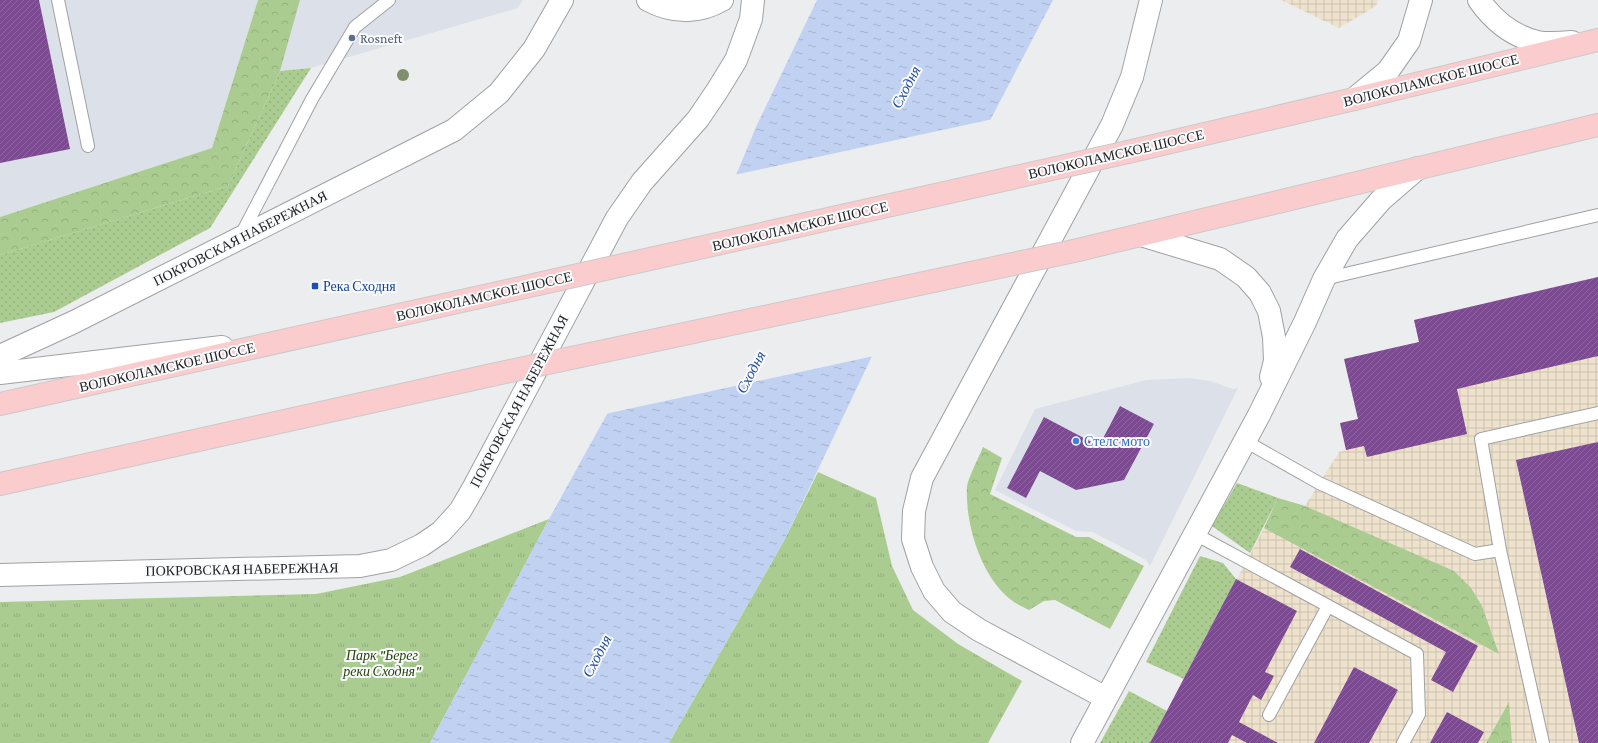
<svg xmlns="http://www.w3.org/2000/svg" width="1598" height="743" viewBox="0 0 1598 743" font-family="'Crimson Pro',serif">
<style>
.built{fill:#dce1e9}
.industrial{fill:url(#industrial-grid)}
.grass{fill:url(#grass-dots)}
.forest{fill:url(#forest-crowns)}
.park{fill:url(#park-tufts)}
.water{fill:url(#water-ripples)}
.pier{fill:#ecedef}
.building{fill:url(#building-hatch)}
.lines{fill:none;stroke-linecap:round;stroke-linejoin:round}
.lane-casing{stroke:#a0a1a3;stroke-width:14}
.street-casing{stroke:#a0a1a3;stroke-width:24}
.secondary-casing{stroke:#a0a1a3;stroke-width:24}
.primary-casing{stroke:#cacaca;stroke-width:24}
.lane{stroke:#fff;stroke-width:12}
.street{stroke:#fff;stroke-width:22}
.secondary{stroke:#fff;stroke-width:22}
.primary{stroke:#faccce;stroke-width:22}
.primary-bridge-casing{stroke:#cacaca;stroke-width:24;stroke-linecap:butt}
.primary-bridge{stroke:#faccce;stroke-width:22}
.tree{fill:#80906f}
.service-dot{fill:#5c6f8a;stroke:#f9fafc;stroke-width:1.5}
.transit-dot{fill:#1a4fb4;stroke:#f9fafc;stroke-width:1.5}
.shop-dot{fill:#3f7fe0;stroke:#f9fafc;stroke-width:1.5}
.labels{text-anchor:middle;stroke-width:4;stroke-linejoin:round;paint-order:stroke}
.service-label{font-size:14px;fill:#4e5e75;stroke:#f9fafc;text-anchor:start}
.street-label{font-size:14px;fill:#212222;stroke:#f9fafc}
.transit-label{font-size:14px;fill:#164399;stroke:#f9fafc;text-anchor:start}
.shop-label{font-size:14px;fill:#366cbe;stroke:#f9fafc;text-anchor:start}
.park-label{font-size:14px;font-style:italic;fill:#274306;stroke:#f9fafc}
.water-label{font-size:15px;font-style:italic;fill:#1c489f;stroke:#f9fafc}
</style>
<defs>
<pattern id="industrial-grid" width="8" height="8" patternUnits="userSpaceOnUse"><rect width="8" height="8" fill="#eee2cd"/><path d="M0 4h8M4 0v8" fill="none" stroke="#ccc2b0"/></pattern>
<pattern id="grass-dots" width="8" height="8" patternUnits="userSpaceOnUse"><rect width="8" height="8" fill="#aacc90"/><path d="M2 2h.1M6 6h.1" fill="none" stroke="#92af7c" stroke-width="1.8" stroke-linecap="round"/></pattern>
<pattern id="forest-crowns" width="20" height="18" patternUnits="userSpaceOnUse"><rect width="20" height="18" fill="#aacc90"/><path d="M2 6a3 3 0 1 1 6 0M12 15a3 3 0 1 1 6 0" fill="none" stroke="#92af7c"/></pattern>
<pattern id="park-tufts" width="24" height="20" patternUnits="userSpaceOnUse"><rect width="24" height="20" fill="#aacc90"/><path d="M3 7l-1-3M5 7V3M7 7l1-3M15 17l-1-3M17 17v-4M19 17l1-3" fill="none" stroke="#92af7c"/></pattern>
<pattern id="water-ripples" width="26" height="14" patternUnits="userSpaceOnUse"><rect width="26" height="14" fill="#c0d1f1"/><path d="M2 4q2-2 4 0t4 0M15 11q2-2 4 0t4 0" fill="none" stroke="#a5b3ce"/></pattern>
<pattern id="building-hatch" width="6" height="6" patternUnits="userSpaceOnUse"><rect width="6" height="6" fill="#7b4a90"/><path d="M-1 1l2-2M0 6l6-6M5 7l2-2" fill="none" stroke="#8b679b"/></pattern>
</defs>
<rect width="100%" height="100%" fill="#ecedef"/>
<!-- built -->
<path class="built" d="M0,0H258L212,148L0,217Z
M300,0H523L518,8L311,68L280,71Z
M1189,378L1210,381L1233,389L1238,388L1150,566L1146,560L1093,532L1076,531L995,490L1035,409L1146,380Z"/>
<!-- industrial -->
<path class="industrial" d="M1281,0H1378L1376,6L1339,28Z
M1598,277V743H1150L1264,528L1278,498L1305,506L1339,452L1346,450L1340,423L1358,419L1344,359L1419,342L1414,320Z"/>
<!-- grass -->
<path class="grass" d="M311,68L210,228L54,312L0,323V255L228,186L280,71Z
M1237,483L1278,498L1250,553L1212,526Z
M1200,556L1223,563L1236,579L1184,679L1146,662Z
M1129,691L1167,711L1150,743H1100Z"/>
<!-- forest -->
<path class="forest" d="M258,0H300L280,71L228,186L0,255V217L212,148Z
M983,447L1002,458L990,494L1076,537H1089L1144,566L1110,629L1055,600L1044,601L1029,610C1023,607 1016,604 1010,599C981,576 965,524 967,487C968,478 979,457 983,447Z
M1278,498L1305,506L1454,571L1471,588L1482,606L1499,654L1264,528Z
M1509,702L1512,743H1486Z"/>
<!-- park -->
<path class="park" d="M818,472L876,498L892,566L913,610L958,644L1022,681L988,743H669L785,539Z
M549,519L430,743H0V602L316,594L400,577Z"/>
<!-- water -->
<path class="water" d="M817,0H1053L973,153L873,354L785,539L669,743H430L549,519L727,197L756,127Z"/>
<!-- pier -->
<path class="pier" d="M993,119L874,356L605,414L726,196L734,175Z"/>
<!-- building -->
<path class="building" d="M0,0H39L70,149L0,163Z
M1598,277V356L1457,389L1467,434L1367,457L1364,446L1346,450L1340,423L1358,419L1344,359L1419,342L1414,320Z
M1120,406L1154,424L1124,480L1076,490L1040,471L1026,498L1007,488L1044,417L1099,446Z
M1598,442V743H1579L1516,460Z
M1300,549L1478,646L1453,692L1431,680L1446,652L1290,567Z
M1236,579L1297,611L1265,672L1274,676L1261,700L1253,695L1239,722L1278,743H1247L1232,735L1228,743H1150Z
M1354,667L1398,690L1369,743H1314Z
M1447,712L1484,732L1478,743H1430Z"/>
<g class="lines">
<defs>
<path id="lane" d="M58,0L88,146
M240,237L312,99L355,27L389,0
M1324,279L1598,215
M1245,441L1319,483L1475,554L1500,550
M1195,534L1417,654L1419,714L1403,743
M1269,715L1328,606
M1543,743L1500,550L1481,439L1598,413"/>
<path id="street" d="M648,0C672,13 698,14 722,0
M1479,0C1493,20 1513,36 1537,42C1548,44 1561,43 1572,42
M1354,99L1388,71L1409,41L1421,0
M1141,235L1220,259L1246,277L1260,293L1269,311L1274,337L1275,361L1271,377
M0,356L74,322L454,130L499,93L534,49L562,0
M0,575L360,566L391,560L422,545L441,532L460,511L474,487L617,218L642,182L698,119L717,91L736,60L751,19L753,0
M1106,698L979,630L952,612L934,591L922,567L913,539L914,511L922,478L1112,125L1132,77L1151,0
M1082,743L1259,415L1305,322L1324,279L1347,239L1381,200L1418,168"/>
<path id="secondary" d="M0,373L222,347"/>
<path id="primary" d="M1128,152L1354,99L1598,40
M1074,251L1598,125
M0,404L538,284
M0,484L487,376"/>
</defs>
<!-- lane casing -->
<use href="#lane" class="lane-casing"/>
<!-- street casing -->
<use href="#street" class="street-casing"/>
<!-- secondary casing -->
<use href="#secondary" class="secondary-casing"/>
<!-- primary casing -->
<use href="#primary" class="primary-casing"/>
<!-- lane -->
<use href="#lane" class="lane"/>
<!-- street -->
<use href="#street" class="street"/>
<!-- secondary -->
<use href="#secondary" class="secondary"/>
<!-- primary -->
<use href="#primary" class="primary"/>
<defs>
<path id="primary-bridge" d="M538,284L1128,152
M487,376L1074,251"/>
</defs>
<!-- primary-bridge casing -->
<use href="#primary-bridge" class="primary-bridge-casing"/>
<!-- primary-bridge -->
<use href="#primary-bridge" class="primary-bridge"/>
</g>
<!-- trees -->
<circle class="tree" cx="403" cy="75" r="6"/>
<!-- markers -->
<circle class="service-dot" cx="352" cy="38" r="4"/>
<rect class="transit-dot" x="311" y="282" width="8" height="8" rx="2"/>
<circle class="shop-dot" cx="1076" cy="441" r="4"/>
<g class="labels">
<!-- service labels -->
<g class="service-label">
<text x="360" y="43">Rosneft</text>
</g>
<!-- street labels -->
<g class="street-label">
<text transform="translate(1431 80) rotate(-14)" y="5">ВОЛОКОЛАМСКОЕ ШОССЕ</text>
<text transform="translate(1116 154) rotate(-13)" y="5">ВОЛОКОЛАМСКОЕ ШОССЕ</text>
<text transform="translate(800 226) rotate(-13)" y="5">ВОЛОКОЛАМСКОЕ ШОССЕ</text>
<text transform="translate(240 238) rotate(-27)" y="5">ПОКРОВСКАЯ НАБЕРЕЖНАЯ</text>
<text transform="translate(484 296) rotate(-13)" y="5">ВОЛОКОЛАМСКОЕ ШОССЕ</text>
<text transform="translate(167 367) rotate(-13)" y="5">ВОЛОКОЛАМСКОЕ ШОССЕ</text>
<text transform="translate(519 401) rotate(-62)" y="5">ПОКРОВСКАЯ НАБЕРЕЖНАЯ</text>
<text transform="translate(242 569) rotate(-1)" y="5">ПОКРОВСКАЯ НАБЕРЕЖНАЯ</text>
</g>
<!-- transit labels -->
<g class="transit-label">
<text x="323" y="291">Река Сходня</text>
</g>
<!-- shop labels -->
<g class="shop-label">
<text x="1084" y="446">Стелс мото</text>
</g>
<!-- park labels -->
<g class="park-label">
<text x="382" y="660">Парк "Берег<tspan x="382" dy="16">реки Сходня"</tspan></text>
</g>
<!-- water labels -->
<g class="water-label">
<text transform="translate(906 87) rotate(-62)" y="5">Сходня</text>
<text transform="translate(751 372) rotate(-62)" y="5">Сходня</text>
<text transform="translate(597 656) rotate(-62)" y="5">Сходня</text>
</g>
</g>
</svg>
